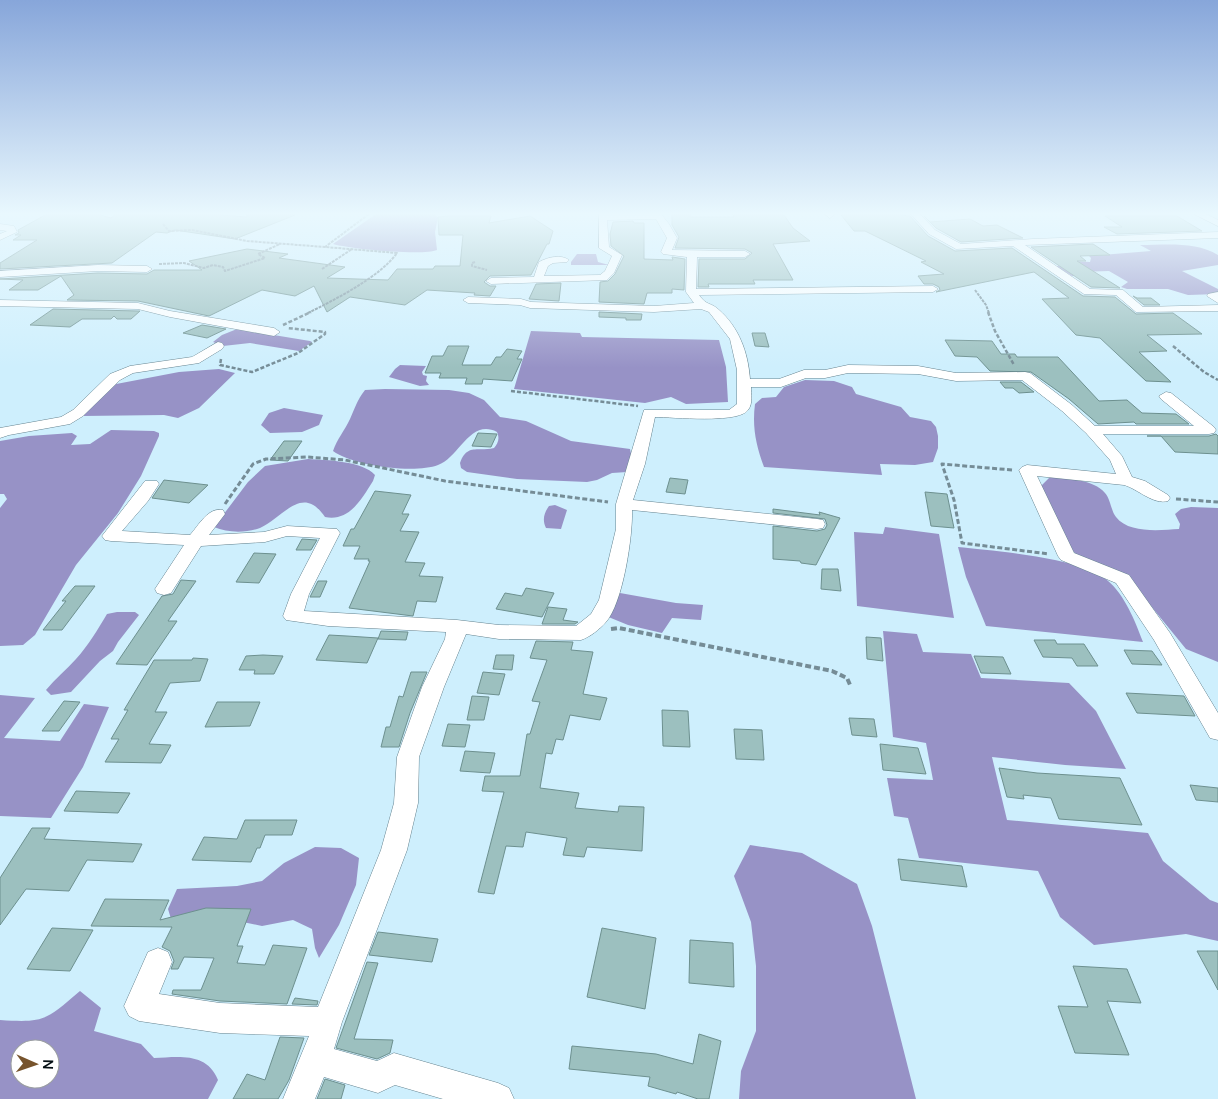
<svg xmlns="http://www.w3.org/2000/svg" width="1218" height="1099" viewBox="0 0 1218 1099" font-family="Manrope,sans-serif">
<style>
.water{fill:#9792c6;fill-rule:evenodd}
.building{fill:#9cc0bf;stroke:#6d908f}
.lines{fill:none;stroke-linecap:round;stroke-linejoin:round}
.minor-casing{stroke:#65838f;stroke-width:1}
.path-far3{stroke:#758c96;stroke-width:2;stroke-dasharray:3 1;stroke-linecap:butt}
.path-far2{stroke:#758c96;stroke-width:2.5;stroke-dasharray:4 2;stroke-linecap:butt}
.path-far1{stroke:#758c96;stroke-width:3;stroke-dasharray:5 2.5;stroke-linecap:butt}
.path{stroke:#758c96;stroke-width:4;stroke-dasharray:6 3;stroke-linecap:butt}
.minor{fill:#fff;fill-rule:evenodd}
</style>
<rect width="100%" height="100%" fill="#ceeffd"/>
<!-- water -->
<path class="water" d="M376,214H434L438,217L435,232L437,250C423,256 350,249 333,244Z
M1140,245C1165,245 1196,241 1218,255V265L1182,271L1218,289V294L1188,295L1168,289H1127L1121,287L1128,282L1109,271L1078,272L1083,276H1072L1055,266H1064L1071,261L1090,262L1091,258L1089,256L1151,251Z
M577,254H596L598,262L609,265H571V262Z
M237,329L310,341L312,342L299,351L250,343L223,346L213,342L222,335Z
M531,331L580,333L582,337L719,340L726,367L728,402L686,404L671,397L645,403L514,389Z
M400,365L426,366L422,372L423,375L427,376L426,381L429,385L420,386L389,377L395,369Z
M219,369L235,373L199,408L178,418L164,415L82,416L111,385L179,372Z
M805,380L834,381L852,387L856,394L901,407L910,417L931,421L936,427L938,436V448L933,462L915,465L880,464L882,475L764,467C756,445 752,427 755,404L762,398L776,397L784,387Z
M385,389L449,390L469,393L484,400L500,417L526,421L571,441L630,449L632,458L627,472L612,473L597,480L587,482L517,479L467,472L461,468L460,463C467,443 478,452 494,448C498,443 500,439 497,432C470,418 459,458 438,465C415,474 353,466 333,451C337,439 345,430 350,419C355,408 357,400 365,390Z
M284,408L323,415L319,425L302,432L270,433L261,425L269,413Z
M111,430L154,431L159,433V436L141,476L118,513L76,565L35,635L23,645L0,646V508L7,499L4,494H0V441L29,436L72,433L77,436L71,445L90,444Z
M308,459C326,460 363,461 375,475L373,481C362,498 350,522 325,517C302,483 283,518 260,528C246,533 228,533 214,527L248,482L265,466Z
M1050,477C1066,479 1094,479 1105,493C1111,500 1111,511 1116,517C1129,534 1161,530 1179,529L1180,524L1175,514L1181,509L1191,507L1218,508V662L1186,649L1146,600L1080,558L1068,546L1041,486Z
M555,505L567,510L561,529L546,528C542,520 544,513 549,506Z
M885,527L939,534L954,618L857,606L854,532L883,534Z
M958,547C994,551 1080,557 1107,580C1125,595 1135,621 1143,642L986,626L966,577Z
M620,593L676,603L703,605L701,620L672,618L662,633L628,625L606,616L611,605Z
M117,612H135L139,615L118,642L113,651L100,661L71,692L51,695L46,690C55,679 66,670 76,659C88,646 98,629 107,614Z
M883,631L917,634L923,652L971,654L981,678L1069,683L1096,711L1126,769L1065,765L992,757L1007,820L1148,833L1163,861L1210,900L1218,903V941L1186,934L1094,945L1060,917L1038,871L919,858L908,818L894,816L887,778L933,780L926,743L893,737Z
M0,695L35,698L4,738L60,741L84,704L109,707L83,767L51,818L0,816Z
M750,845L802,853L857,884L872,926L916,1099H739L741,1071L756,1031V966L751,922L734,876Z
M315,847L341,848L359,858L356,885L339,925L319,958L315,948L312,929L293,920L262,926L233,920L175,932L168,909L177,889L237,886L262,881L284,863Z
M80,991L101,1008L94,1031L141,1044L154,1058C179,1057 207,1052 218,1080L208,1099H0V1020C45,1023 46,1020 80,991ZM20,1049H50V1079H20Z"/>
<!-- building -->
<path class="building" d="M47,214H97L111,218L116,214H206L247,217V214L295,215L235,239L175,230L167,233L156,232L112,263L0,269V263L37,240H13L21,235H15L19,233L18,230Z
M672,214H690V217H734L733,214L784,215L793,228L810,241L773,244L793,280H753L755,284H708L709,287H698L699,259H745L752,253L745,249L675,248L679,237L672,225Z
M891,214L910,216L928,236L955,251L1012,248L1083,296L1115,297L1136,314L1173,313L1202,334L1147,335L1167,351L1139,352L1171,382L1146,381L1100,338L1076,335L1042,299L1069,298L1034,272L936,292L940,290L939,287L933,284H924L918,276L944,274L921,262L926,261L865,231H854L841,215Z
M448,216H491L489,223L530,216L553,231L549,244H547L531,275L490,276L484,282L490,286H496L490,296L474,295L475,293L427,290L405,305L350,297L327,312L314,286L295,296L262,290L209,316L138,301L67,300L74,295L61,276L38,290H9L23,280L0,279L98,273L147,274L154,270H202L189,261L247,249L288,254L279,258L345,267L327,278L388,280L397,269H433L435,266H460L463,235H439L438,217Z
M924,216L930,222L970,219L983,226L997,225L1023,238L961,242L936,228Z
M1105,216H1177L1202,231L1117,234L1104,227H1122Z
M633,221L634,223H644V259L673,260L672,257L685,259L684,290L672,289V293H647L644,304L599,302L600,282L608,281L615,274L624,256L611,246L610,234L613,222Z
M1093,244L1110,255L1080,256L1086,261H1077L1120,288L1091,287L1031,247Z
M561,283L559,301L529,299L536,284Z
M1133,296L1137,298H1151L1160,305H1144Z
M53,309L138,311H140L131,319H117L114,316L111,319H82L70,327L30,325Z
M599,312L642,314L641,320H626V318L599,317Z
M202,325L226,329L207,338L183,333Z
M752,333H765L769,347L755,346Z
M945,340L992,341L1001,354H1015L1017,357H1058L1099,401L1127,400L1142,413L1176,414L1189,424H1136L1134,422L1098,424L1069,399L1031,372L990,371L977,357L955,356Z
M448,346H469L462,365H491L496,357H501L507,349L522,351L517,359H522L512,381L483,379L482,384H465L467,378H439L441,373H425L432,356H443Z
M1000,382H1021L1034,392L1019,393L1013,388H1005Z
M478,433L497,434L491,447L472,446Z
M1216,434L1218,436V454L1175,452L1161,436H1147H1209Z
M284,441H302L288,461L270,460Z
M670,478L688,480L685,494L666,492Z
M164,480L208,485L189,503L152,498Z
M375,491L411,495L402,514H409L400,531L419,532L405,562L425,563L419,576L443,577L436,602L417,601L413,616L349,608L370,561H368L369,559H354L360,546H343L351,529H354Z
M925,492L947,494L954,528L931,526Z
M773,509L820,515L819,512L840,518L816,565L801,563L800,561L773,559V526L817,531L825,529L827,525L825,519L773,513Z
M302,539L317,540L311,550H296Z
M254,553L276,554L259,583L236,582Z
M822,569H838L841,591L821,589Z
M181,580L196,581L168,621H177L147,665L116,664L162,596L173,594Z
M318,581H327L320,597H310Z
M75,586H95L62,630H43L66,601H62Z
M526,588L554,593L542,617L496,609L505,593L522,596Z
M548,607L567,609L563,620L578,622L575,624H542Z
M381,631L408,632L406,640L378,639Z
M329,635L347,636L378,638L367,663L316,660Z
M866,637L881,638L883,661L867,659Z
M1034,640H1055L1057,644H1084L1098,666H1077L1072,658L1043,657Z
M536,641L573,642L571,650L593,652L583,694L607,698L600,720L570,715L563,740L556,739L552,754L546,753L540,788L579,793L575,808L618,812L619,806L644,807L642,851L587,847L584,857L563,855L567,838L526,832L523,847L506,846L494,894L478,892L504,792L482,791L485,776H520L527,734H530L540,702L532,701L547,660L530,658Z
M1124,650L1152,651L1162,665L1132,664Z
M496,655H514L512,670L493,669Z
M246,656L263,655L283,656L274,674H254L255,670H239Z
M974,656L1003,657L1011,674L981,673Z
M193,658L208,659L200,681L170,683L155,712H167L149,744L171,745L161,763L105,762L119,739H111L128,710H124L154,660H192Z
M411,672H427L410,713L399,747H381L386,727H390L399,696L403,697Z
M483,672L505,674L499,695L477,693Z
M1126,693L1184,696L1195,716L1137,713Z
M472,696L489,697L484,720H467Z
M64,701L80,702L59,731H42Z
M217,702H260L250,726L205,727Z
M662,710L688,711L690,747L663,746Z
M849,718L874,719L877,737L852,735Z
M448,724L470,725L465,747L442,746Z
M734,729L762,730L764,760L736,759Z
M880,744L918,748L926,774L883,770Z
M465,751L495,753L490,773L460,771Z
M999,768L1037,773L1120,778L1142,825L1059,819L1051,798L1023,795L1024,799L1007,797Z
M1190,785L1218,788V802L1196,800Z
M76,791L130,793L118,813L64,811Z
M245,820H297L292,835H265L260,848H257L251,862L192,860L204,837L237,839Z
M32,828H50L44,839L142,844L133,862L87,860L69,891L26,889L0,925V878Z
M898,859L962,866L967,887L901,880Z
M105,899L169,900L160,920L206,908L251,909L237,946H243L237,963L265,965L273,945L307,948L287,1004L220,1001L172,994L173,990H201L214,958L184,957L178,969H171L174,961L170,951L162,947L172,927L91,926Z
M52,928L93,930L70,971L27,969Z
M602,928L656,938L645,1009L587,997Z
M378,932L438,939L432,962L369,955Z
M690,940L733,943L734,987L689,983Z
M1197,951H1218V990Z
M367,962L378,963L354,1039L393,1040L390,1053L377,1059L336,1048Z
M1073,966L1127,969L1141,1003L1107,1001L1129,1055L1075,1053L1058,1006L1088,1007Z
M295,998L318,1001L317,1005L292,1004Z
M699,1034L721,1041L709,1099H698L677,1092L676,1094L648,1086L650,1077L569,1069L572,1046L656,1054L693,1064Z
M280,1037L304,1038L289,1080L278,1099H233L247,1074L265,1080Z
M325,1079L345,1085L341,1099H317Z"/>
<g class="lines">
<defs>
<path id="minor" d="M599,214H661L669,224L677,238L672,250L745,251L750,254L745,257H697L696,289L933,286L938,289L933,292L699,295C707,306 710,302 718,309C739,327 748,352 750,379H779L804,370H825L848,365L918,366L956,373L1025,372L1030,373L1072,405L1095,426H1194L1161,399L1159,396L1166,392L1171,393L1214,427L1216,430L1214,433L1209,434H1103L1122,456L1132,477L1145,481L1168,495L1170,498L1168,501C1153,505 1138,489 1124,485L1037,476L1074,553L1129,575L1170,633L1218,713V740L1210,738L1154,640L1116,583L1061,560L1058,556L1019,470L1022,467L1027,465L1116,474L1110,460L1086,433L1062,411L1022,380L956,381L918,374L848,373L825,378H806L781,387H751C751,394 753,404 748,410C738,424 673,417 655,417L645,464L633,500L817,519L823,520L825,524L823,528L817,529L632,510C633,535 623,603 606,622C600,629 590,637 581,640L499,639L466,634L444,687L419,757L418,803L407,850L342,1022L334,1049L377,1061L394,1053L498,1083L509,1088L514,1099H443L395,1085L378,1093L324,1077L315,1099H283L309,1036L220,1033L139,1021L129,1016L124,1006L148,952L158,948L168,952L172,962L159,994L220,1003L318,1007L381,850L394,803L397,757L422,687L445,639L446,632L328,626L286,620L283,616L291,594L320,538L287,536L265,542L201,546L171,593L164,595L157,593L155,589L184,545L111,541L105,540L102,536L145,481H157L159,484L148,501L122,531L190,535C199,525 208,507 223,510L225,514L209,535L264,532L287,526L337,529L340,533L309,594L304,611L457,620L499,625L576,626L591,614L599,600L616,529V504L644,410H729L737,404V370L730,339L709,312L701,309L654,312L530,308L520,305L468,303L463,300L468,297L521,299L531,302L654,306L694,303L686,292L687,257L663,254L661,252L667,238L656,219L607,220L609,247L622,255L614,273L607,280L491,284L486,281L491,278L534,277L539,262C548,257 561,254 569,260L567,262L553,263L548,266L544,276L600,275L605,271L612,256L599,248Z
M825,214H834V215L830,218Z
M911,214H920L935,230L961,244L1033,239L1218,232V238L1025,245L1090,289L1123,290L1143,307L1218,305V311L1136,312L1116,295L1084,294L1013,246L956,249L929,234Z
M1194,214H1206L1218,220V226Z
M0,224L14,226L17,232L0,240V234L7,231L0,230Z
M98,265L147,266L152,269L147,272L98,271L0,277V271Z
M1218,292V303L1207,296L1208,294Z
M0,300L138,303L170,311L274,328L280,332L274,336L170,317L138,309L0,306Z
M218,342L222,343L224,346L222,349L199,363L133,373L120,380L83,416L70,424L9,435L0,438V428L61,417L73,410L110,374L130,366L192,357Z"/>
</defs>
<!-- minor casing -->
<use href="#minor" class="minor-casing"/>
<!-- path-far3 -->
<path class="path-far3" d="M163,224L169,231L192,230L247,241L325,247
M475,262L472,263V266L487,270
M159,264L184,263L204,268L213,265L223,267L225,271L265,258L258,254L280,244
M322,269L352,249
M975,290L986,305L989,313
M308,313C334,300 380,277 397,253L325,247L369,214"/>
<!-- path-far2 -->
<path class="path-far2" d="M988,312L995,331L1014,365
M283,325L311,312
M1173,346L1204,372L1218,380
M221,359L220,365L252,372L298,353L325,334V332L287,328
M511,391L638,406"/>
<!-- path-far1 -->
<path class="path-far1" d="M1012,470L942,464L954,500L962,543L1049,554
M1176,499L1218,502
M225,504L253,464L266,459L307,457L345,460L445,481L608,502"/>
<!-- path -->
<path class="path" d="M611,629L619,628L832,671L847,678L851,687"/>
<!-- minor -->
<use href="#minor" class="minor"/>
</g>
<!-- sky -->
<linearGradient id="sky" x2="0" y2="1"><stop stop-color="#87a6da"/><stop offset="0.58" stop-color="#e9f8fe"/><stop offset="1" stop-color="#e9f8fe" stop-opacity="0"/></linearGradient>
<rect width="1218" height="368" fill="url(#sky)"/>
<!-- north arrow -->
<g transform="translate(35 1064) rotate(92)"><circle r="24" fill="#ffffff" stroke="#9b9fa1"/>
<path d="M0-4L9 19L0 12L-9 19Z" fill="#77542d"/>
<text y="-8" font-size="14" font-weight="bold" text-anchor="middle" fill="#050f14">N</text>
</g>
</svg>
